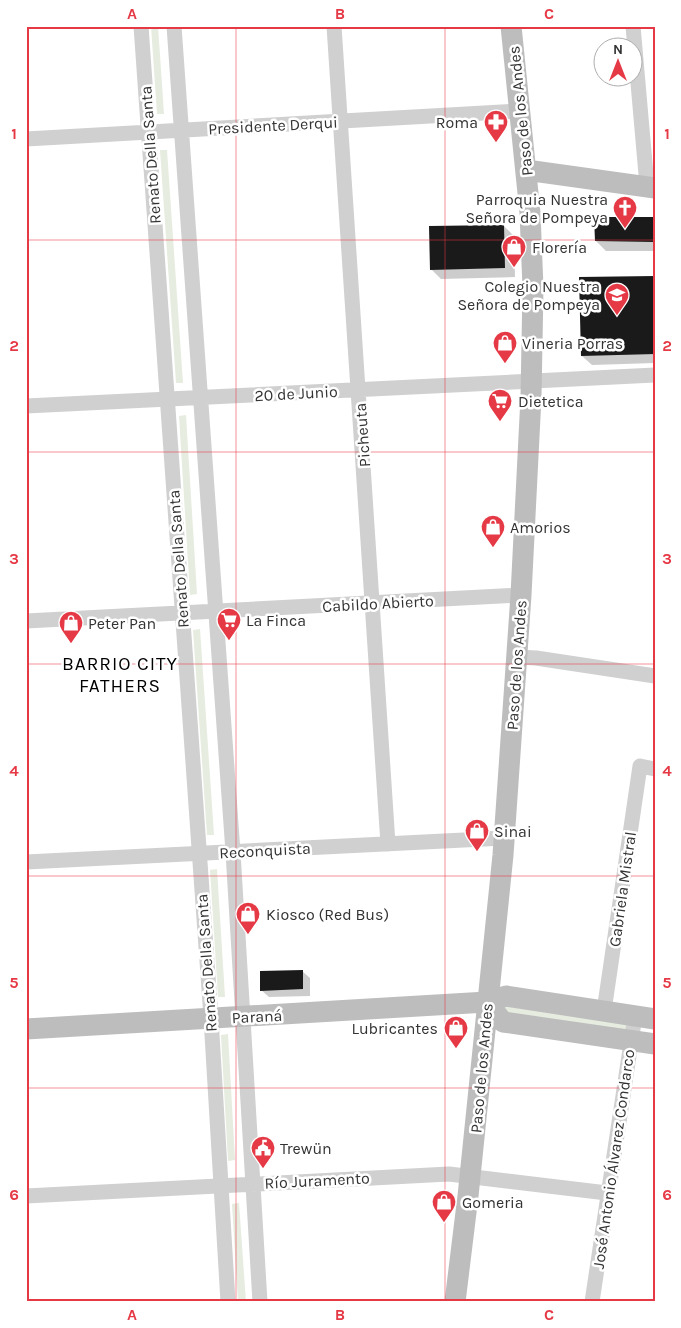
<svg xmlns="http://www.w3.org/2000/svg" width="681" height="1328" viewBox="0 0 681 1328" font-family="Karla,sans-serif">
<style>
.green{fill:#e6ecdf}
.shadow{fill:#0003}
.building{fill:#1a1a1a}
.lines{fill:none;stroke-linecap:round;stroke-linejoin:round}
.street{stroke:#d0d0d0;stroke-width:15}
.secondary{stroke:#bdbdbd;stroke-width:21}
.grid{fill:none;stroke:#e63946;stroke-width:1;stroke-opacity:0.55}
.labels{text-anchor:middle;stroke-width:5;stroke-linejoin:round;paint-order:stroke}
.street-label{font-size:16px;fill:#333;stroke:#fff}
.poi-label{font-size:16px;fill:#333;stroke:#fff;text-anchor:start}
.quarter-label{font-size:19px;letter-spacing:1px;fill:#000;stroke:#fff}
.neatline{fill:none;stroke:#e63946;stroke-width:2}
.grid-label{font-size:16px;text-anchor:middle;font-weight:bold;fill:#e63946}
</style>
<rect width="100%" height="100%" fill="#fff"/>
<!-- green -->
<path class="green" d="M151,26H158L164,114H157Z
M160,150H167L183,383H176Z
M186,415L197,594L190,595L179,416Z
M200,629L214,835H207L193,630Z
M217,869L225,997H218L210,870Z
M504,1006L626,1024V1030L507,1016Z
M228,1034L235,1160L228,1161L221,1035Z
M239,1203L246,1302H238L232,1204Z"/>
<!-- shadow -->
<path class="shadow" d="M655,218V251H606L596,241Z
M504,226L514,236L515,277L441,279L431,269Z
M655,277V363L592,365L582,356Z
M302,971L310,978V996L269,997L261,990Z"/>
<!-- building -->
<path class="building" d="M594,217H655V242L595,241Z
M504,225L505,268L430,270L429,226Z
M655,276V354L581,356L579,277Z
M303,970V989L260,991V971Z"/>
<g class="lines">
<!-- street -->
<path class="street" d="M141,26L211,1018L228,1302
M174,26L233,852L260,1302
M334,26L388,844
M633,26L647,186
M26,139L520,111
M26,406L655,375
M26,621L521,595
M517,657L536,658L655,676
M26,862L504,838
M604,1011L640,766L655,769
M26,1196L449,1174L607,1193
M592,1302L635,1016"/>
<!-- secondary -->
<path class="secondary" d="M526,170L655,188
M487,1002L503,1022L655,1044
M26,1029L487,1002L506,996L655,1019
M455,1302L468,1196L503,855L521,595L531,397L533,288L530,213L511,26"/>
</g>
<!-- grid -->
<path class="grid" d="M236,26V1302M445,26V1302M26,240H655M26,452H655M26,664H655M26,876H655M26,1088H655"/>
<!-- icons -->
<defs>
<symbol id="pharmacy-pin" viewBox="-11 -11 22 30"><path d="M0 17L-7.5 6A9.5 9.5 0 1 1 7.5 6Z" fill="#e63946" stroke="#fff"/><path d="M-2-6h4v4h4v4h-4v4h-4v-4h-4v-4h4Z" fill="#fff"/></symbol>
<symbol id="church-pin" viewBox="-11 -11 22 30"><path d="M0 17L-7.5 6A9.5 9.5 0 1 1 7.5 6Z" fill="#e63946" stroke="#fff"/><path d="M-1.2-6h2.4v3.5h3.3v2.4h-3.3V6h-2.4V-.1h-3.3v-2.4h3.3Z" fill="#fff"/></symbol>
<symbol id="shop-pin" viewBox="-11 -11 22 30"><path d="M0 17L-7.5 6A9.5 9.5 0 1 1 7.5 6Z" fill="#e63946" stroke="#fff"/><path d="M-5-2.5h2.3a2.7 3.5 0 0 1 5.4 0H5L5.5 6h-11ZM-1.5-2.5h3a1.5 2.3 0 0 0-3 0Z" fill="#fff"/></symbol>
<symbol id="school-pin" viewBox="-11 -11 22 30"><path d="M0 17L-7.5 6A9.5 9.5 0 1 1 7.5 6Z" fill="#e63946" stroke="#fff"/><path d="M0-5L7-2L0 1L-7-2ZM-4 1L0 2.5L4 1V4Q0 6-4 4Z" fill="#fff"/></symbol>
<symbol id="supermarket-pin" viewBox="-11 -11 22 30"><path d="M0 17L-7.5 6A9.5 9.5 0 1 1 7.5 6Z" fill="#e63946" stroke="#fff"/><path d="M-6-5.5h2.5l.6 2H6L4.5 2H-2.5L-4.4-4H-6ZM-1.5 3.2a1.3 1.3 0 1 0 .1 0ZM3 3.2a1.3 1.3 0 1 0 .1 0Z" fill="#fff"/></symbol>
<symbol id="civic-pin" viewBox="-11 -11 22 30"><path d="M0 17L-7.5 6A9.5 9.5 0 1 1 7.5 6Z" fill="#e63946" stroke="#fff"/><path d="M-.6-6.5H3V-4.5H.6V-3L4-1V1h2V6H-6V1h2V-1L-.6-3ZM-1.2 2.5V6h2.4V2.5Z" fill="#fff"/></symbol>
</defs>
<g fill-rule="evenodd">
<use href="#pharmacy-pin" x="482" y="108" width="28" height="38"/>
<use href="#church-pin" x="611" y="194" width="28" height="38"/>
<use href="#shop-pin" x="500" y="233" width="28" height="38"/>
<use href="#school-pin" x="603" y="281" width="28" height="38"/>
<use href="#shop-pin" x="491" y="329" width="28" height="38"/>
<use href="#supermarket-pin" x="486" y="387" width="28" height="38"/>
<use href="#shop-pin" x="479" y="513" width="28" height="38"/>
<use href="#supermarket-pin" x="215" y="606" width="28" height="38"/>
<use href="#shop-pin" x="57" y="609" width="28" height="38"/>
<use href="#shop-pin" x="463" y="817" width="28" height="38"/>
<use href="#shop-pin" x="234" y="900" width="28" height="38"/>
<use href="#shop-pin" x="442" y="1014" width="28" height="38"/>
<use href="#civic-pin" x="249" y="1134" width="28" height="38"/>
<use href="#shop-pin" x="430" y="1188" width="28" height="38"/>
</g>
<g class="labels">
<!-- street labels -->
<g class="street-label">
<text transform="translate(520 111) rotate(-96)" y="6">Paso de los Andes</text>
<text transform="translate(273 125) rotate(-3)" y="6">Presidente Derqui</text>
<text transform="translate(150 155) rotate(-94)" y="6">Renato Della Santa</text>
<text transform="translate(296 393) rotate(-3)" y="6">20 de Junio</text>
<text transform="translate(362 435) rotate(-94)" y="6">Picheuta</text>
<text transform="translate(178 559) rotate(-94)" y="6">Renato Della Santa</text>
<text transform="translate(378 603) rotate(-3)" y="6">Cabildo Abierto</text>
<text transform="translate(516 665) rotate(-86)" y="6">Paso de los Andes</text>
<text transform="translate(265 850) rotate(-3)" y="6">Reconquista</text>
<text transform="translate(622 889) rotate(-82)" y="6">Gabriela Mistral</text>
<text transform="translate(206 963) rotate(-94)" y="6">Renato Della Santa</text>
<text transform="translate(257 1016) rotate(-3)" y="6">Paraná</text>
<text transform="translate(481 1068) rotate(-85)" y="6">Paso de los Andes</text>
<text transform="translate(613 1159) rotate(-82)" y="6">José Antonio Álvarez Condarco</text>
<text transform="translate(317 1180) rotate(-3)" y="6">Río Juramento</text>
</g>
<!-- poi labels -->
<g class="poi-label">
<text x="478" y="128" text-anchor="end">Roma</text>
<text x="608" y="205" text-anchor="end">Parroquia Nuestra<tspan x="608" dy="18">Señora de Pompeya</tspan></text>
<text x="532" y="253">Florería</text>
<text x="600" y="292" text-anchor="end">Colegio Nuestra<tspan x="600" dy="18">Señora de Pompeya</tspan></text>
<text x="522" y="349">Vineria Porras</text>
<text x="518" y="407">Dietetica</text>
<text x="510" y="533">Amorios</text>
<text x="246" y="626">La Finca</text>
<text x="88" y="629">Peter Pan</text>
<text x="494" y="837">Sinai</text>
<text x="266" y="920">Kiosco (Red Bus)</text>
<text x="438" y="1034" text-anchor="end">Lubricantes</text>
<text x="280" y="1154">Trewün</text>
<text x="462" y="1208">Gomeria</text>
</g>
<!-- quarter labels -->
<g class="quarter-label">
<text x="120" y="670">BARRIO CITY<tspan x="120" dy="22">FATHERS</tspan></text>
</g>
</g>
<!-- border -->
<rect width="681" height="1328" fill="none" stroke="#ffffff" stroke-width="55"/>
<!-- north arrow -->
<g transform="translate(618 62)"><circle r="24" fill="#ffffff" stroke="#adadad"/>
<path d="M0-4L9 19L0 12L-9 19Z" fill="#e63946"/>
<text y="-8" font-size="14" font-weight="bold" text-anchor="middle" fill="#333333">N</text>
</g>
<rect x="28" y="28" width="626" height="1272" class="neatline"/>
<g class="grid-label">
<text x="132" y="19">A</text>
<text x="340" y="19">B</text>
<text x="549" y="19">C</text>
<text x="14" y="139">1</text>
<text x="667" y="139">1</text>
<text x="14" y="351">2</text>
<text x="667" y="351">2</text>
<text x="14" y="564">3</text>
<text x="667" y="564">3</text>
<text x="14" y="776">4</text>
<text x="667" y="776">4</text>
<text x="14" y="988">5</text>
<text x="667" y="988">5</text>
<text x="14" y="1200">6</text>
<text x="667" y="1200">6</text>
<text x="132" y="1320">A</text>
<text x="340" y="1320">B</text>
<text x="549" y="1320">C</text>
</g>
</svg>
